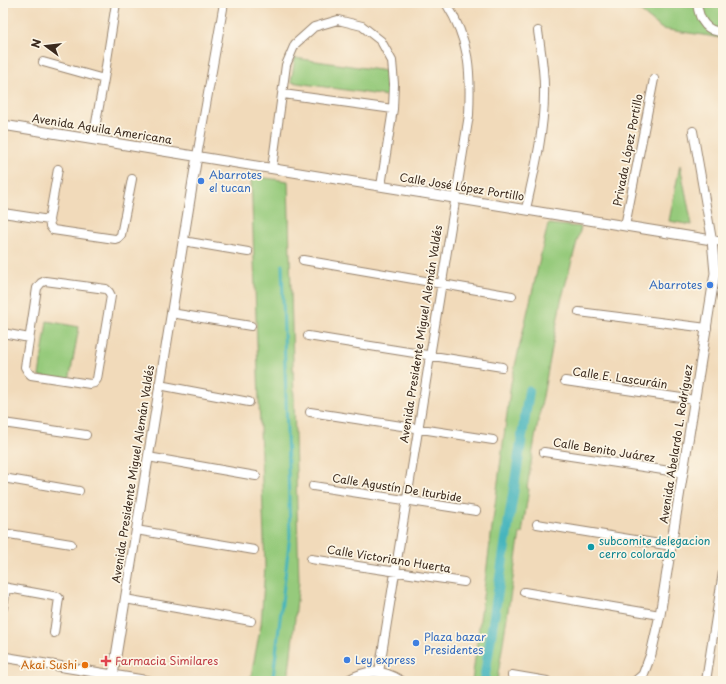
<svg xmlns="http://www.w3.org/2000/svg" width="726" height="684" viewBox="0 0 726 684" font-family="'Playpen Sans',sans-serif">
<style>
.green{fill:#96ca7c;stroke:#687a4d}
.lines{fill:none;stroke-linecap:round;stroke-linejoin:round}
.stream{stroke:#46b5bd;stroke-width:3}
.canal{stroke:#46b5bd;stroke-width:10}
.minor-casing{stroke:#96826c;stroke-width:10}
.tertiary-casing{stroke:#96826c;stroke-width:11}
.minor{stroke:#fff;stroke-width:8}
.tertiary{stroke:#fff;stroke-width:9}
.shop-dot{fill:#3f7fe0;stroke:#fcf5e5;stroke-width:1.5}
.culture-dot{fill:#0f9aa8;stroke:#fcf5e5;stroke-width:1.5}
.health-dot{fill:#e0444e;stroke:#fcf5e5;stroke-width:1.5}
.food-dot{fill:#e8710a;stroke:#fcf5e5;stroke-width:1.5}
.labels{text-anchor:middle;stroke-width:3.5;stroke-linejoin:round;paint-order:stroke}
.street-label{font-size:11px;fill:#3b2a1e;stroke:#fcf5e5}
.shop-label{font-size:11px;fill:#366cbe;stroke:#fcf5e5;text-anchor:start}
.culture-label{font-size:11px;fill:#0d838f;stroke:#fcf5e5;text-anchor:start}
.health-label{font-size:11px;fill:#be3a42;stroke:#fcf5e5;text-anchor:start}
.food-label{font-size:11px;fill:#c56008;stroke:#fcf5e5;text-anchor:end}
</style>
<rect width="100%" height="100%" fill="#fcf5e5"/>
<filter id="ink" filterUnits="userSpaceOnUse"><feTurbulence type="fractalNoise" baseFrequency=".025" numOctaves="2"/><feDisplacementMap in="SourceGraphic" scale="8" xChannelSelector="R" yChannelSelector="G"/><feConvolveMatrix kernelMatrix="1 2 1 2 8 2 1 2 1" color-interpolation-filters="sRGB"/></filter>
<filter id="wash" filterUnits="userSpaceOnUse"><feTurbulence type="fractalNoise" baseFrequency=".012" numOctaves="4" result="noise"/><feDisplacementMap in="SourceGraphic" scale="16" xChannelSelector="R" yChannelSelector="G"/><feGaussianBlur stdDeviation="0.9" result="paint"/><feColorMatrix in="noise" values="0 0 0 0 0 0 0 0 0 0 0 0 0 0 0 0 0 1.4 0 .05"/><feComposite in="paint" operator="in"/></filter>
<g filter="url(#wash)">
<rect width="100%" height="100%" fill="#f1daba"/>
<!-- green -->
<path class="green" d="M641,3H723V38L662,29L639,10Z
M295,58L386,71L387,96L291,82Z
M680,165L692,225L669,221Z
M251,176L288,181L299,582L288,681H250L261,625L265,567Z
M548,224L581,227L561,301L535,438L527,488L529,489L522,533H520L497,681H472L511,383Z
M47,321L79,327L69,381L39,376Z
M376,676L392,681H356L363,678Z"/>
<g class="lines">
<!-- stream -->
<path class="stream" d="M273,678L290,535L282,265"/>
<!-- canal -->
<path class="canal" d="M484,681L529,391"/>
</g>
</g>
<g filter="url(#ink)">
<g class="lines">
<defs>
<path id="minor" d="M697,3C699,19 705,32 723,32
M43,62L104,79
M283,94L393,109
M693,131L712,240L723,242
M93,139L104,79L116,3
M197,156L224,3
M272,168L286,65L295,44L314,27L338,20L362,26L381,41L392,61L394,84L393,109L381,186
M58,169L49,220L50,226L53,230L115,239L118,238L121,235L132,179
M526,209C534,172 544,133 544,95C545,73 541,52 538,31
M3,213L49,220
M625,226L654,79
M183,241L248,252
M303,260L512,296
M45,281L106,289L109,292L111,296L97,379L94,383L90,384L31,375L28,372L25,367L37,288L41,283Z
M579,312L707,328
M171,313L251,326
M3,333L29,338
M308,336L502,367
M565,381L695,400
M159,385L249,402
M310,412L493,440
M3,423L86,435
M544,452L683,473
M148,457L256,476
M3,478L79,491
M313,486L476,511
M537,524L672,546
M136,530L254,550
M3,533L71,544
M311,559L464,582
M3,587L58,597L59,598L54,633
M524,592L660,615
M125,599L251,621
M3,608L6,588
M379,672L469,115C471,71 470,41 446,3
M512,675L547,681
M706,681L723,572"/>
<path id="tertiary" d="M3,125L712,240L715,273L660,615L651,654L643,675L636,681
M3,657L149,681
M112,681L197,156
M347,681C367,669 382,669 401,681"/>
</defs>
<!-- minor casing -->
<use href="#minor" class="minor-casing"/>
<!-- tertiary casing -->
<use href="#tertiary" class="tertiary-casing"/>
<!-- minor -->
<use href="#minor" class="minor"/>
<!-- tertiary -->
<use href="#tertiary" class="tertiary"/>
</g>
</g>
<!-- markers -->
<g class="shop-dot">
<circle cx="201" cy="181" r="4"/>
<circle cx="710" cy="285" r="4"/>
<circle cx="416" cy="643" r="4"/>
<circle cx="347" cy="660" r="4"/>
</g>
<circle class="culture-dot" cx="591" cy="547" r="4"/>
<path class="health-dot" d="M104 655h4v4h4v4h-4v4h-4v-4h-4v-4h4z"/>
<circle class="food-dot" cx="85" cy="665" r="4"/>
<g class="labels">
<!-- street labels -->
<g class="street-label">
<text transform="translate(102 129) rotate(9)" y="4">Avenida Aguila Americana</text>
<text transform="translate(628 150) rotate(-79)" y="4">Privada López Portillo</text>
<text transform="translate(462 187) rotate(9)" y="4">Calle José López Portillo</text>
<text transform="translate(421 334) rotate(-81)" y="4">Avenida Presidente Miguel Alemán Valdés</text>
<text transform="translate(620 378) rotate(8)" y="4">Calle E. Lascuráin</text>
<text transform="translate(676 444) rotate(-81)" y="4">Avenida Abelardo L. Rodríguez</text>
<text transform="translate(604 450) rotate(9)" y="4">Calle Benito Juárez</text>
<text transform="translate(133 474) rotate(-81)" y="4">Avenida Presidente Miguel Alemán Valdés</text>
<text transform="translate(397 488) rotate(9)" y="4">Calle Agustín De Iturbide</text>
<text transform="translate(389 559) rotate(9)" y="4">Calle Victoriano Huerta</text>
</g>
<!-- shop labels -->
<g class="shop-label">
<text x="209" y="179">Abarrotes<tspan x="209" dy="13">el tucan</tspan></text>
<text x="702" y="289" text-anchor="end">Abarrotes</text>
<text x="424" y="641">Plaza bazar<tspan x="424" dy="13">Presidentes</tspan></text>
<text x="355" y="664">Ley express</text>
</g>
<!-- culture labels -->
<g class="culture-label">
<text x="599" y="545">subcomite delegacion<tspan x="599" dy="13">cerro colorado</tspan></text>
</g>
<!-- health labels -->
<g class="health-label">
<text x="115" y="665">Farmacia Similares</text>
</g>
<!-- food labels -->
<g class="food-label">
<text x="77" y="669">Akai Sushi</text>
</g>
</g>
<!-- margin -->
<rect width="726" height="684" fill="none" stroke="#fcf5e5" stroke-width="16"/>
<!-- north arrow -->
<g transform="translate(46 46) rotate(285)" stroke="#fcf5e5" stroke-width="3" paint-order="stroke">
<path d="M0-3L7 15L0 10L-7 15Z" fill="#3b2a1e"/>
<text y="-6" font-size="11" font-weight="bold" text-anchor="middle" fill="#3b2a1e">N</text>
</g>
</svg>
